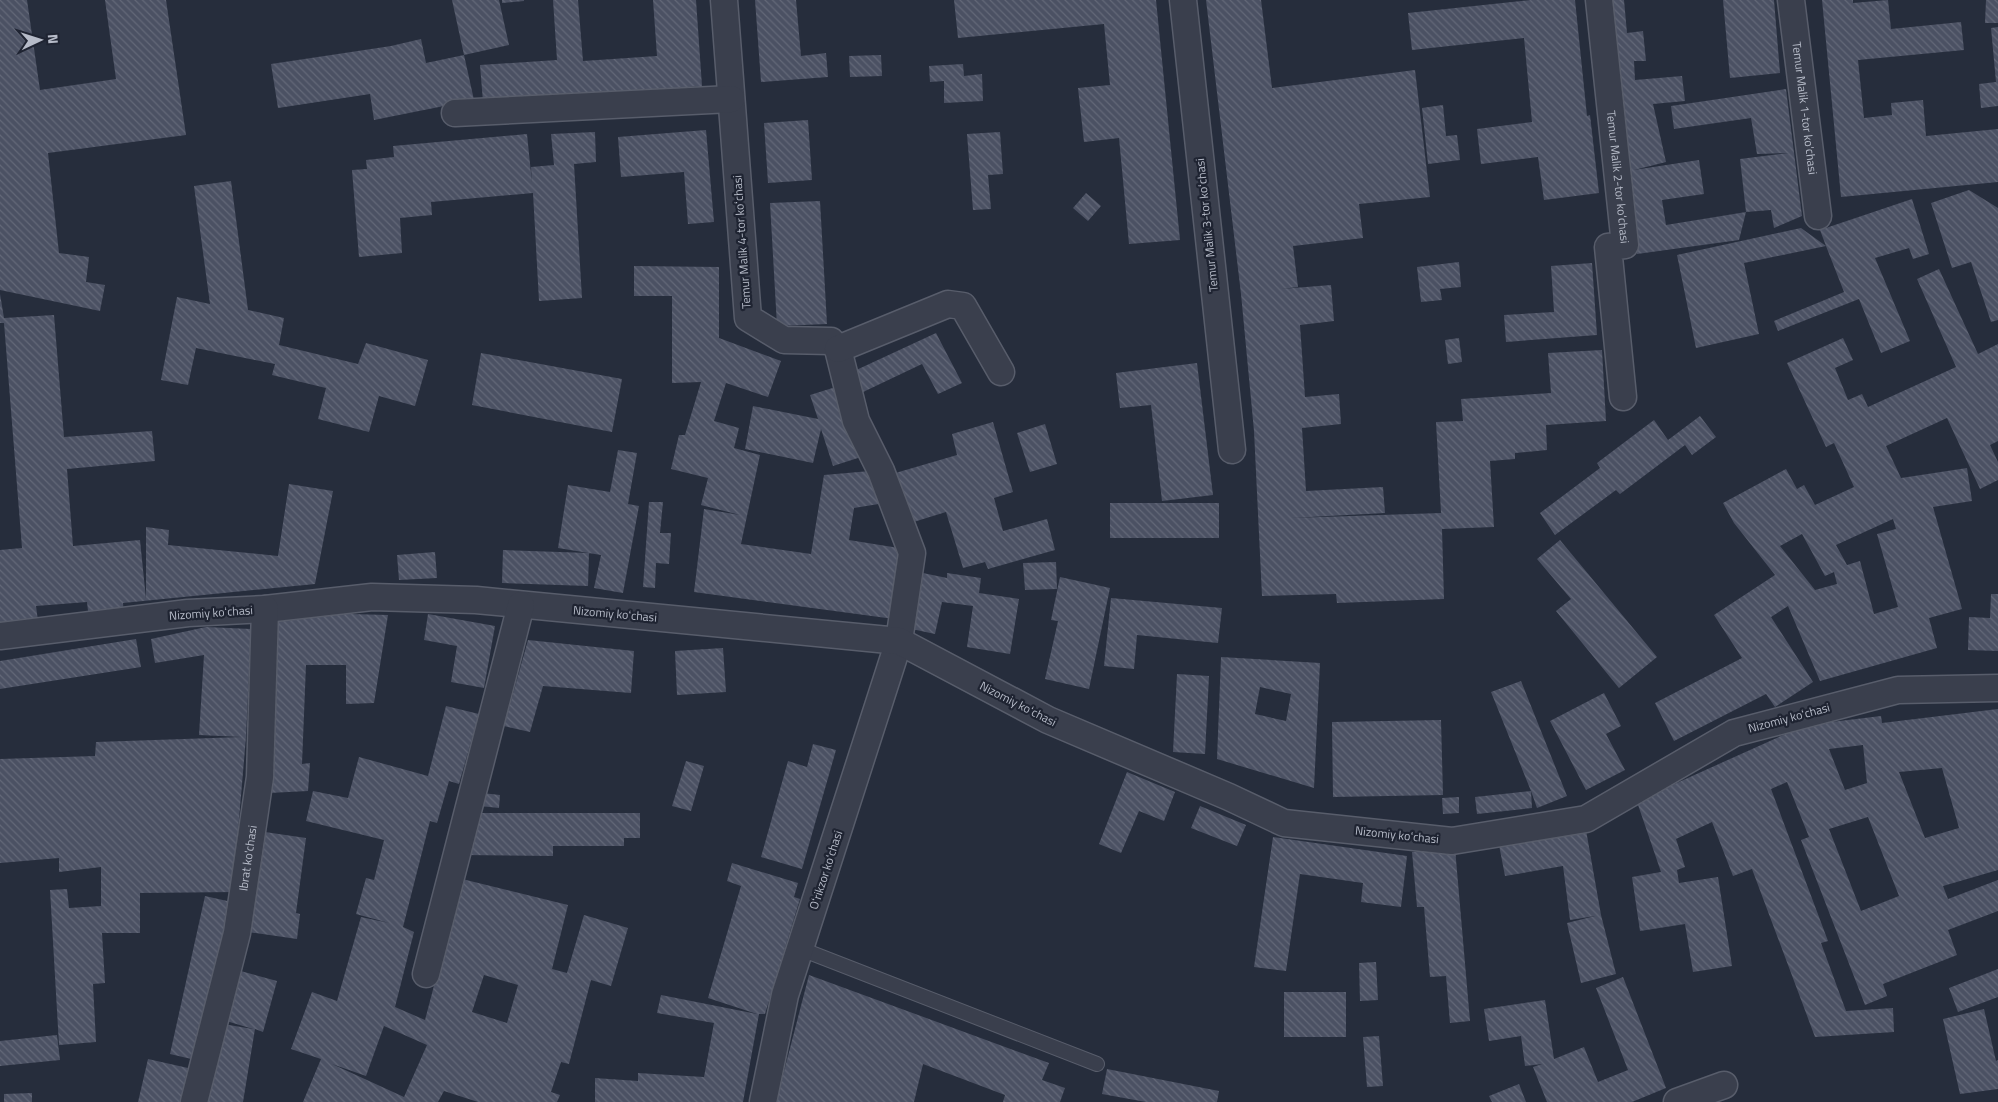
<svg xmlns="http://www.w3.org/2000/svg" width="1998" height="1102" viewBox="0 0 1998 1102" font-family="'Titillium Web',sans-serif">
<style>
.building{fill:url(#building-back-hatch);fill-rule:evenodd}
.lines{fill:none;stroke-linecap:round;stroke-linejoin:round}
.service-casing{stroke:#585d6b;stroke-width:16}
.minor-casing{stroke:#585d6b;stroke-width:29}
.service{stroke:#3a3f4d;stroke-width:14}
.minor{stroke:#3a3f4d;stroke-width:26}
.labels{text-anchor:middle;stroke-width:4.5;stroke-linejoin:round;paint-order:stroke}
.street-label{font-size:12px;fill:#b6bbc8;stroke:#1f2432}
</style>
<defs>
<pattern id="building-back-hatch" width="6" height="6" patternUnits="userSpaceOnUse" patternTransform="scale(1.25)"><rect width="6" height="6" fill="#4b5163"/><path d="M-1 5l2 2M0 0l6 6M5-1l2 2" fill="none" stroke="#636878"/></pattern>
</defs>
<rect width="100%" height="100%" fill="#262d3c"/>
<!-- building -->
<path class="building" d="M0,0H27L40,90L116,79L105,0H166L186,135L48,153L59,253L89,257L86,282L105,285L100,311L0,290Z
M452,0H499L509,45L464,55Z
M502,0H524V1L502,3Z
M553,0H578L583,61L657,56L653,0H696L702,86L483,102L480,65L557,60Z
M755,0H796L801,56L826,53L828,77L761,82Z
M954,0H1156L1180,240L1129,244L1119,138L1084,142L1078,88L1110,85L1104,24L958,38Z
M1206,0H1261L1272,88L1415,70L1430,197L1359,204L1363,238L1293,246L1298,287L1281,289L1331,285L1334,321L1300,325L1303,368L1305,397L1339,394L1341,424L1302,428L1306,491L1383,487L1385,513L1291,518L1441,513L1436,422L1463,421L1461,399L1551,393L1548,353L1602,350L1606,421L1546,425L1547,450L1515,453V459L1490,461L1494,527L1442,529L1444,599L1337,603L1336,594L1262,596L1254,431L1241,294Z
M1531,0H1575L1587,116L1590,115L1599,193L1544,200L1538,157L1481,164L1477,129L1532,122L1524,38L1412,50L1408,13Z
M1608,0H1624L1627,33L1643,31L1646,61H1634L1635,80L1682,76L1685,101L1653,104L1666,162L1634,170L1699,160L1704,194L1662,200L1666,225L1746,212L1739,240L1637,254Z
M1723,0H1774L1780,73L1730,78Z
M1822,0H1853V3L1888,0L1891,29L1961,22L1964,50L1858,60L1864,118L1892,115L1891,103L1923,100L1926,136L1998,129V182L1841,197Z
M1986,0H1998V23H1985Z
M1998,27V106L1981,108L1979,84L1996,82L1991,28Z
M421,39L426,63L464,55L474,100L374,120L370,94L278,108L271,64L391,46Z
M881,55L882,76L850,77L849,56Z
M963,64L964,76L982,74L983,101L944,103V81L930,82L929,66Z
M1786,89L1802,216L1774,228L1771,210L1746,212L1740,159L1789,153L1757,154L1751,118L1674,129L1671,106Z
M1443,105L1446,136L1457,135L1460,160L1428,164L1422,108Z
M808,120L812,180L768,183L764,123Z
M706,130L714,222L688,224L684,172L621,177L618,137Z
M595,132L596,162L574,164L582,298L539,301L533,193L431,202L432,215L400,218L402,253L359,257L352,170L367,169L366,160L394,157L393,146L527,134L532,183L531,167L554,165L551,134Z
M1000,132L1003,174L988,175L991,209L973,210L967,134Z
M231,181L248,310L284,318L279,345L358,364L366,343L428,360L415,406L379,396L369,432L318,419L326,388L272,375L275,364L196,348L188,385L161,380L177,297L210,304L194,186Z
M1969,190L1998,208V320L1991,322L1971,262L1952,268L1931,203Z
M1086,193L1101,206L1088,221L1073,208Z
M1912,199L1929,254L1913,259L1909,248L1875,258L1910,341L1881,353L1859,299L1778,331L1774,321L1844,292L1826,246L1744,263L1759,334L1696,348L1677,255L1801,228L1826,246L1820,230Z
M820,201L827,324L777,326L770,203Z
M1459,262L1461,287L1440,289L1442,300L1421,302L1417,267Z
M1592,263L1597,335L1506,342L1504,315L1554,312L1551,266Z
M634,266L719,267V338L781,361L768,397L726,383L714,421L739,428L734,448L760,455L741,544L811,554L824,475L870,471L885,503L854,508L849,540L905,549L894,619L694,592L704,509L740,515L701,505L708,478L671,469L679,435H685L701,382L672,383V296H634Z
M1939,269L1978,354L1998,344V441L1990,445L1998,462V480L1980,489L1947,418L1886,446L1901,478L1967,468L1972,501L1933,507L1962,609L1929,618L1937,648L1820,681L1788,606L1771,617L1813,682L1775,707L1766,694L1674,741L1655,703L1742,658L1714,615L1775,575L1734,523L1723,503L1786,469L1797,489L1804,485L1815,505L1854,487L1834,443L1826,447L1787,363L1843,338L1853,360L1835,368L1848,400L1862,394L1868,407L1956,367L1917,279ZM1893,519L1896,529L1877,534L1898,607L1874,614L1860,561L1847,565L1836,545ZM1802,534L1825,576L1834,572L1837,584L1815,590L1780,546Z
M0,294L4,318L54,315L64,437L152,431L155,461L67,469L73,546L140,540L146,599V527L169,530L168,545L278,556L289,484L333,491L315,584L123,603L124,617L89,620L87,602L36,606L38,621L0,624V550L22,548L4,323H0Z
M936,333L962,383L938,394L922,364L861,393L852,372Z
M1459,338L1462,362L1448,364L1445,340Z
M481,353L622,379L612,432L472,405Z
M1197,363L1213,495L1162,501L1151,405L1120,408L1116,373Z
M839,386L861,457L833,466L821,429L813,463L745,449L753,406L818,419L810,395Z
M1700,416L1716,437L1692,455L1685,445L1620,494L1616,490L1555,535L1540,513L1600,468L1597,463L1654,420L1668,440Z
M993,422L1013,492L994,498L1003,531L1047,519L1055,550L988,569L985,562L963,568L946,512L907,524L892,474L957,455L952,434Z
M1045,424L1057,464L1030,472L1017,433Z
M618,450L637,453L628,504L639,506L623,593L594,588L601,555L558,548L568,485L610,492Z
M649,502H663L660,533H671L669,564L656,563L655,588L643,587Z
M1110,503H1219V538H1110Z
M1560,540L1657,657L1619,688L1556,611L1571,599L1537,559Z
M503,550L589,553L588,586L502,583Z
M435,552L437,578L399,580L397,555Z
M1056,562L1057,589L1025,590L1023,563Z
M918,572L947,578V573L981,578L979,593L1019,599L1010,654L967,647L973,606L942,602L935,634L907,628Z
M1060,577L1110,588L1089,689L1045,679L1058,621L1051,620Z
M1991,594H1998V651L1968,650L1969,617L1990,618Z
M1111,598L1222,608L1218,643L1137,635L1134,669L1104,666Z
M273,612L388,615L374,703L346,704V665H306L302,764L310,763L308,791L269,793Z
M428,614L495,626L484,688L451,682L457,646L424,640Z
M206,627L251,629L246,737L236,855V892L140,893V933H102L105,983L93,984L96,1042L59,1045L50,890L67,889L69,908L101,906V867L59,872V858L0,863V759L95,756L96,742L242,737L199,735L204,655L155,663L151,639Z
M136,639L141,667L0,689V661Z
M528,640L634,651L631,693L543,686L530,732L504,726Z
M723,648L726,692L677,695L675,651Z
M1221,657L1320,663L1314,788L1217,759ZM1260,687L1291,694L1286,721L1255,714Z
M1177,674L1209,676L1205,754L1173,752Z
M1521,681L1567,796L1537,808L1531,791L1532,808L1477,814L1475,797L1531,791L1491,692Z
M1604,693L1621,726L1606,734L1625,770L1586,790L1550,721Z
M446,706L479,714L459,784L449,781L437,823L430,821L403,927L414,932L395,1007L425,1020L462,879L568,905L552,969L567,973L584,915L628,928L611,986L591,980L569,1064L561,1062L551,1092L560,1095L557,1102H478L444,1091L438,1102H303L321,1059L291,1049L312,992L337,1001L361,917L389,923L356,914L366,878L374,880L384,840L306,821L313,791L348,798L359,757L428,776ZM484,975L518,985L507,1023L472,1012ZM384,1026L427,1045L404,1097L332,1064L366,1076Z
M1998,709V870L1943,886L1948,899L1998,880V911L1948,930L1957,955L1883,984L1887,996L1865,1005L1801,840L1809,837L1787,782L1771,789L1828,941L1821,943L1846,1011L1893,1008L1894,1032L1815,1037L1752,869L1733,876L1712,822L1676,839L1685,867L1677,870L1679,883L1718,877L1732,966L1693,972L1685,924L1640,931L1632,877L1661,872L1636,799L1659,791L1792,731L1790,727L1881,716L1882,723ZM1863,745L1867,783L1845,790L1829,749ZM1942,768L1959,828L1925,838L1899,772ZM1868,817L1899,896L1861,911L1829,829Z
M1441,720L1443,795L1333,797L1332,722Z
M813,744L836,750L802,869L761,857L788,761L807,767Z
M686,761L704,766L691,811L672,806Z
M1127,772L1175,792L1164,821L1139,811L1121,853L1099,844Z
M482,793L500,795L499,808L480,806Z
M1459,797V813L1443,814L1442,798Z
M1200,806L1246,825L1237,846L1191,828Z
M476,813H640V838H624V846H553V856L464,855Z
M1586,830L1601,915L1616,974L1581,983L1567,923L1595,916L1570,920L1563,866L1505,876L1499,845Z
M265,832L306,838L296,913L300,914L297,939L248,932L252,907H254Z
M1273,837L1407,856L1401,907L1361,902L1363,883L1300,874L1286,971L1254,967Z
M1455,848L1470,1021L1450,1023L1446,976L1430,977L1424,907H1417L1412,852Z
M732,863L798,883L794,897L800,899L765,1014H759L743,1102H595V1078L638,1081V1073L704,1077L714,1023L657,1013L661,995L757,1014L708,998L741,886L727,881Z
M205,896L236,903L200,1061L170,1054Z
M1376,962L1378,1000L1360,1001L1359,963Z
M1998,969V997L1958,1012L1949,988Z
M237,970L277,981L263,1032L255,1029L243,1102H208L223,1024L253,1029L223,1020Z
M809,975L1049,1063L1042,1080L1065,1088L1060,1102H1003L1005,1095L923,1064L914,1102H776Z
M1623,977L1666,1088L1632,1102H1547L1533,1067L1542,1064L1525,1066L1521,1036L1489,1041L1484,1009L1545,1000L1554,1059L1584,1047L1598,1082L1628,1070L1596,988Z
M1284,992H1346V1037H1284Z
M1984,1009L1996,1061L1998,1060V1089L1960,1094L1943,1019Z
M57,1035L60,1060L0,1066V1041Z
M1379,1036L1383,1086L1367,1087L1363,1037Z
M148,1059L188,1068L180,1102H138Z
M1107,1069L1219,1091L1217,1102H1146L1102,1094Z
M1519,1084L1526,1102H1492L1489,1096Z
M32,1093V1102H4V1094Z"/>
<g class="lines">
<defs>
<path id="service" d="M801,949L1097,1064"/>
<g id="minor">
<path d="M724,0L748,318L784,340L831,341L838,349L856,421L881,471L912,553L899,641L785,995L763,1102"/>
<path d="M1183,0L1232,450"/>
<path id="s1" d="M1599,0L1625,245L1608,247L1623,397"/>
<path id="s2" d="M1791,0L1818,216"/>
<path d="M455,113L731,99"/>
<path d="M838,349L948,304L963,306L1001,372"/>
<path d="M0,636L188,613L265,609L372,597L476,600L899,641L1048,720L1229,797L1284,823L1452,841L1586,819L1734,733L1898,690L1998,688"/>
<path d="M426,974L521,605"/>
<path id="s3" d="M194,1102L237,933L260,777L265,609"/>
<path d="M1677,1102L1724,1085"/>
</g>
</defs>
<!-- service casing -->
<use href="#service" class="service-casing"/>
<!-- minor casing -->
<use href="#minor" class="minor-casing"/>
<!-- service -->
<use href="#service" class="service"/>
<!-- minor -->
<use href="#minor" class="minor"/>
</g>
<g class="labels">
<!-- street labels -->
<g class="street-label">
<text dy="4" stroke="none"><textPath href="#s2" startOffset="109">Temur Malik 1-tor ko‘chasi</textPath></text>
<text dy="4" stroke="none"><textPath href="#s1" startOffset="178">Temur Malik 2-tor ko‘chasi</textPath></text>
<text transform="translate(1207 225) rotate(-96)" y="4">Temur Malik 3-tor koʻchasi</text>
<text transform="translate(742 242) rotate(-94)" y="4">Temur Malik 4-tor koʻchasi</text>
<text transform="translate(211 613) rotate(-4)" y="4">Nizomiy koʻchasi</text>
<text transform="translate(615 614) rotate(5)" y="4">Nizomiy koʻchasi</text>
<text transform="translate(1018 704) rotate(27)" y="4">Nizomiy koʻchasi</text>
<text transform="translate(1789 718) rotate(-15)" y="4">Nizomiy koʻchasi</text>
<text transform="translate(1397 835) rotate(6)" y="4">Nizomiy koʻchasi</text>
<text dy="4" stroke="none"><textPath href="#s3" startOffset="250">Ibrat ko'chasi</textPath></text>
<text transform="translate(826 870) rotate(-72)" y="4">Oʻrikzor koʻchasi</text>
</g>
</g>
<!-- north arrow -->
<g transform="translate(40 40) rotate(86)" stroke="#1f2432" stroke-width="4" paint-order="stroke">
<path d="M0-4L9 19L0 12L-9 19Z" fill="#b6bbc8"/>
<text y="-8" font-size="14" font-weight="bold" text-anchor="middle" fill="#b6bbc8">N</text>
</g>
</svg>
